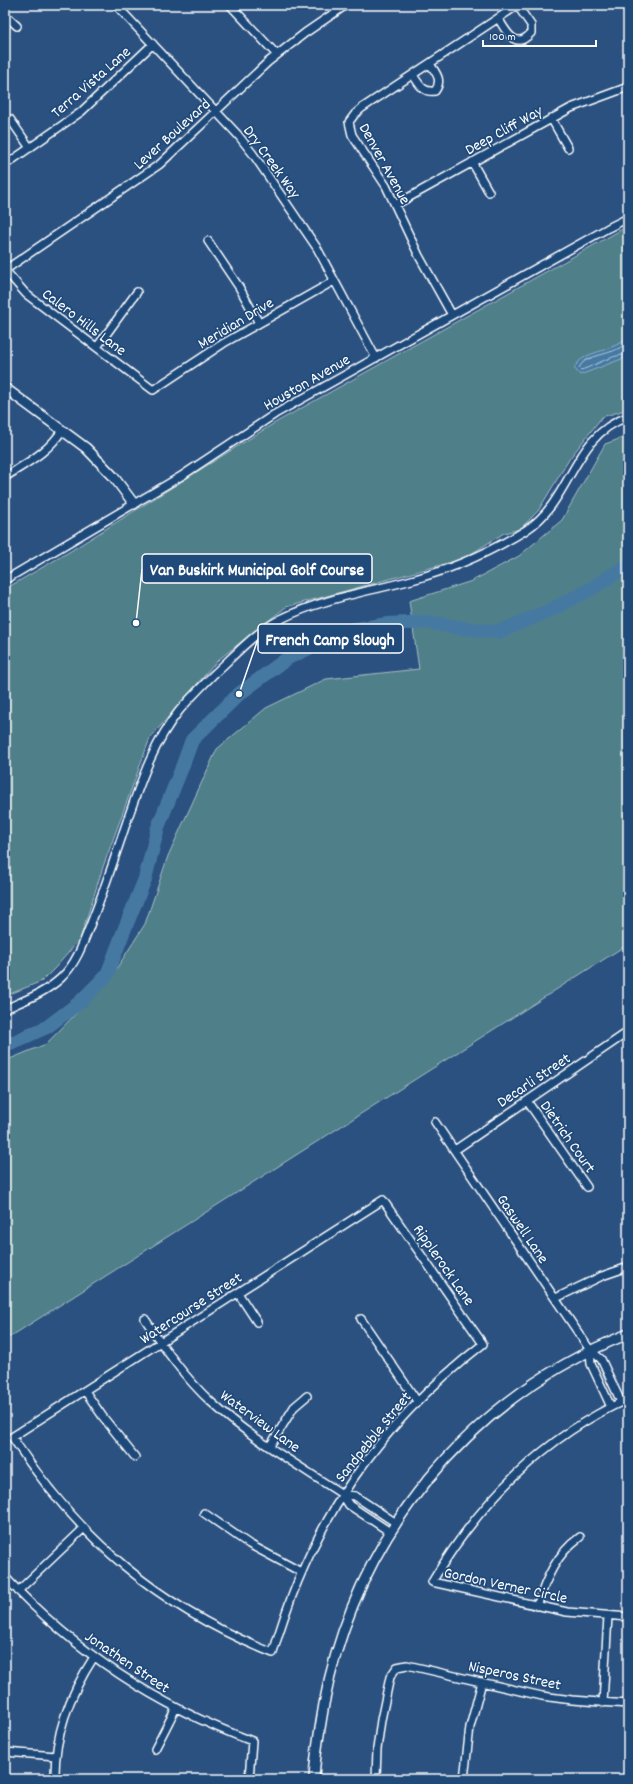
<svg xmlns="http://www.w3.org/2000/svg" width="633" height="1784" viewBox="0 0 633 1784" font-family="Dekko,sans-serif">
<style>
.green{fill:#4f7f89;stroke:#a7bfc4}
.water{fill:#4579a2;stroke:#8fafc7}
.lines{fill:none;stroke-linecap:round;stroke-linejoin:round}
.shore{stroke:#b5c9da;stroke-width:1}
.river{stroke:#4579a2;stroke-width:14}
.minor-casing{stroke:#fff;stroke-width:10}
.tertiary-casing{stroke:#fff;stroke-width:12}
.minor{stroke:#1f4a7a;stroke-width:7}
.tertiary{stroke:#1f4a7a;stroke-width:9}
.labels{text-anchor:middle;stroke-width:3.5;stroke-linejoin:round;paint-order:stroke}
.street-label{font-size:16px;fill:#fff;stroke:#1f4a7a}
.leader{fill:none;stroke:#fff;stroke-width:1.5}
.callout-dot{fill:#fff;stroke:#1f4a7a;stroke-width:1.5}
.callout{fill:#1f4a7a;stroke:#fff;stroke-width:1.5}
.callout-label{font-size:17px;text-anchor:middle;font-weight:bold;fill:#fff}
</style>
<rect width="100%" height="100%" fill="#2b5180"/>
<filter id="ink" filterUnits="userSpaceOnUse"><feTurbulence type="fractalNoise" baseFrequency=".025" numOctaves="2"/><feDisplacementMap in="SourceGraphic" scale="8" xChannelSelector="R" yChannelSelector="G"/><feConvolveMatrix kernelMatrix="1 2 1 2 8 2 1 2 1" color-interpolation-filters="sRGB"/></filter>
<g filter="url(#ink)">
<!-- green -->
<path class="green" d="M628,226V409L602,417L570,458L538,511L520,529L504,533L463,559L286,607L218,660L150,738L103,867L80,939L56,967L42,981L5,996V589L69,552L273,424Z
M628,436V944L5,1340V1061L46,1044L110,979L145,924L168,856L217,749L266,708L326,679L419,669L409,601L472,581L519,556L562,520L605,444Z"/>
<!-- water -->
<path class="water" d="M628,339V360L624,358L580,375L574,368C582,353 600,353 614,346C619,344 623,341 628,339Z"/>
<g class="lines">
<!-- shore -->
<path class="shore" d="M628,343C623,346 618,349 613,351C603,355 583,357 579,368L581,370C593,367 617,351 628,356"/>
<!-- river -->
<path class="river" d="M5,1043L14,1042L47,1027L80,1002L107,975L123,933L145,879L158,827L181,770L192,740L239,694L288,658L349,630L388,624L428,622L461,628L498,632L551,610L589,590L628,565"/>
<defs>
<path id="minor" d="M116,5L238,135L253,154L317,248L376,358
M230,5L277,55
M5,15L17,26
M498,18C506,31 515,51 531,33V25L517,5
M413,75C419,84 423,93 435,91C443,80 436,73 430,64
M551,118L568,148
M10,119L30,148
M472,162L489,192
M5,165L81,112L153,44
M395,205L571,108L628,87
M208,241L239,287L259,323
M5,270L160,164L268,62L305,33L346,5
M5,270L26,294L153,390L224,343L334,281
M452,315L419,256L386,186L352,135L349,122L355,114L362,108L518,5
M97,347L137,292
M5,477C25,464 50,451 62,430
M5,580L183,475L275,414L608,228L628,218
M5,1009C25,1000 45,993 61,978C78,962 85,938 93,918C106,885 117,851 128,818C141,781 154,742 179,711C190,698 202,686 214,674C235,655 255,632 281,619C321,599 366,592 408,581C450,570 489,553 526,530C572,501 572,435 628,417
M527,1101L587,1187
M435,1122L590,1350L601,1359L621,1402
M455,1150L628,1032
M383,1200L483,1344C376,1427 310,1523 273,1653C159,1608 79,1539 12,1437Z
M238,1293L257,1322
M556,1298L602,1276L628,1267
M145,1319C164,1348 184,1377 211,1402C250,1438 298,1465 342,1494L355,1496L396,1523
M361,1319L417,1401
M590,1350L591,1364L611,1407
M85,1391L103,1417L135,1457
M628,1399C544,1436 478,1504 432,1582L567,1612L628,1617
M270,1446L294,1407L307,1396
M342,1494L349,1505L390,1532
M204,1513L249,1544L301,1572
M5,1577C74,1651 157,1706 252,1741L249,1779
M18,1591L83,1529
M537,1606C546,1579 556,1554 580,1537
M603,1703L608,1616
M155,1749L176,1708
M5,1752L56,1756
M55,1779C54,1735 70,1694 94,1657
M376,1779L377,1749L381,1720L390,1677L397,1667L407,1665L542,1696L572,1700L628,1704
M464,1779L470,1727L482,1682"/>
<path id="tertiary" d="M5,388L86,448L113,476L134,504
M314,1779C315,1754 320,1729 324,1704C356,1535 468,1398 628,1334"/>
</defs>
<!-- minor casing -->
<use href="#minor" class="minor-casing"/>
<!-- tertiary casing -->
<use href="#tertiary" class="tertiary-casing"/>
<!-- minor -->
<use href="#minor" class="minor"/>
<!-- tertiary -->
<use href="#tertiary" class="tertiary"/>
</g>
</g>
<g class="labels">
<!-- street labels -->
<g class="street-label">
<text transform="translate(90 81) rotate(-41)" y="6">Terra Vista Lane</text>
<text transform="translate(503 129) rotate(-29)" y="6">Deep Cliff Way</text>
<text transform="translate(171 133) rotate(-42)" y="6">Lever Boulevard</text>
<text transform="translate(273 161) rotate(54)" y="6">Dry Creek Way</text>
<text transform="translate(386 163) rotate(61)" y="6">Denver Avenue</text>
<text transform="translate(85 321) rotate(37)" y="6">Calero Hills Lane</text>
<text transform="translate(235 322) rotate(-31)" y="6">Meridian Drive</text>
<text transform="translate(306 381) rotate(-30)" y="6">Houston Avenue</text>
<text transform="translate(533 1079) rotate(-34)" y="6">Decarli Street</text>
<text transform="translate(569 1136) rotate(55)" y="6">Dietrich Court</text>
<text transform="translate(524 1228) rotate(56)" y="6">Gaswell Lane</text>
<text transform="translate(445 1264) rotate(55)" y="6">Ripplerock Lane</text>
<text transform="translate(190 1307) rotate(-33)" y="6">Watercourse Street</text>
<text transform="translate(261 1420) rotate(36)" y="6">Waterview Lane</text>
<text transform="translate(372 1436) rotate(-51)" y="6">Sandpebble Street</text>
<text transform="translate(506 1584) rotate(12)" y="6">Gordon Verner Circle</text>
<text transform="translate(128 1661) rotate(34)" y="6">Jonathen Street</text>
<text transform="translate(515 1674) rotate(12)" y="6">Nisperos Street</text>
</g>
</g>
<!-- callouts -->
<path class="leader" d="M136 623L142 569M239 694L258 639"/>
<g class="callout-dot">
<circle cx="136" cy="623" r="4"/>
<circle cx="239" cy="694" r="4"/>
</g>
<g class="callout">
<rect x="142" y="554" width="230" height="29" rx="4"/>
<rect x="258" y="624" width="145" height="29" rx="4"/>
</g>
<g class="callout-label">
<text x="257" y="575">Van Buskirk Municipal Golf Course</text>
<text x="330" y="645">French Camp Slough</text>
</g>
<!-- margin -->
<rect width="633" height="1784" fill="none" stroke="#1f4a7a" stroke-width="20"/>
<rect x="10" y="10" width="613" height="1764" fill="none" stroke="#fff" stroke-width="1.5" filter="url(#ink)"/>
<!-- scale -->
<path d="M483 40v6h113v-6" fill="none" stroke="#ffffff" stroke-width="2"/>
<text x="489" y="40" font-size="12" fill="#ffffff" stroke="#1f4a7a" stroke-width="3" paint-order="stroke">100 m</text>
</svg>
